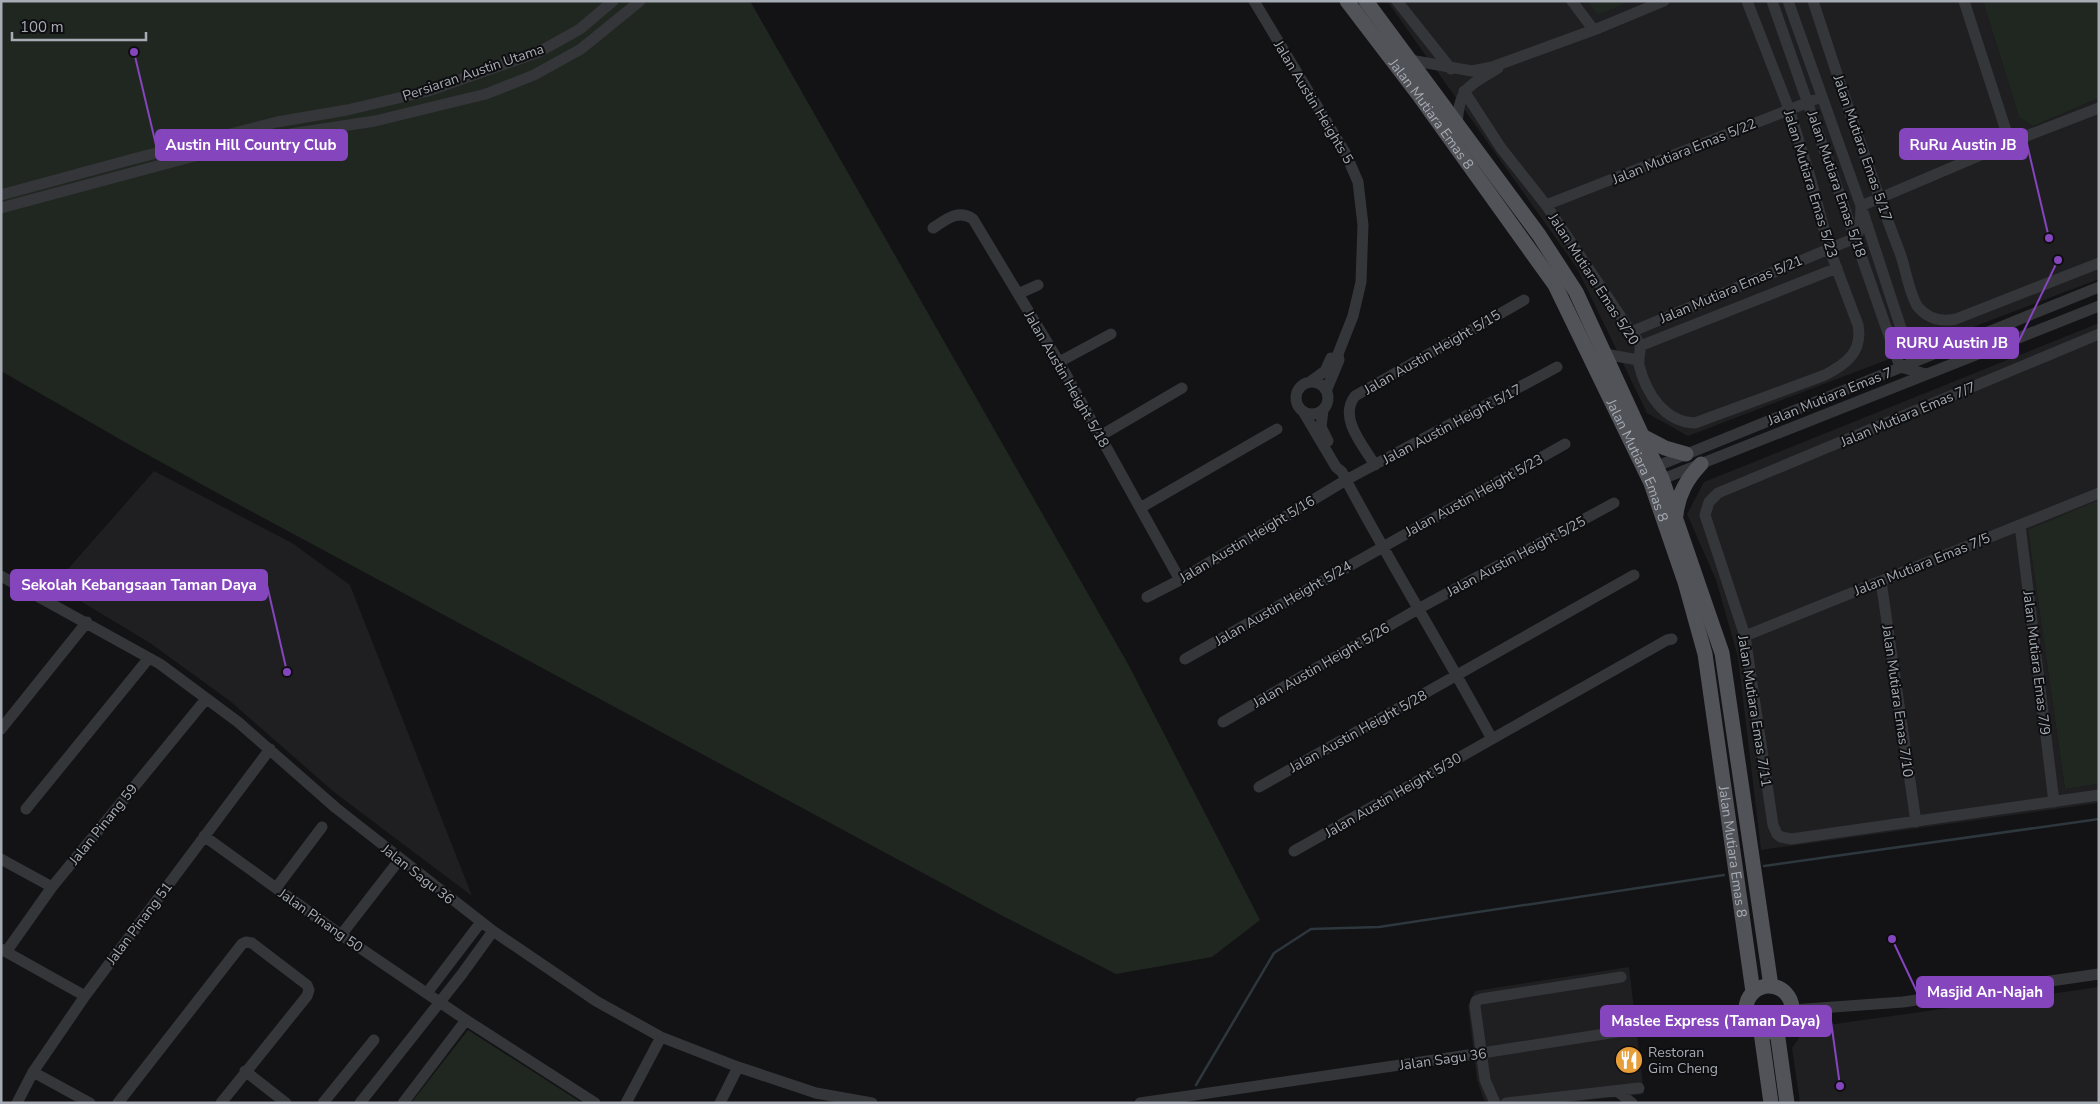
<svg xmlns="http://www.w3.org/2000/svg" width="2100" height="1104" viewBox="0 0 2100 1104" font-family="'Nunito Sans',sans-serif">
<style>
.built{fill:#1f1f22}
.green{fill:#202720}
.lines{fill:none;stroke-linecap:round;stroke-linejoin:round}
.stream{stroke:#2d373d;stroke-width:2.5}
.minor{stroke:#34363a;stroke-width:11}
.major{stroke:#515358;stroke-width:15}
.labels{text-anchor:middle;stroke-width:4;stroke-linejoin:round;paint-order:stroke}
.street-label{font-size:14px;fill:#a6abb4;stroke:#0e0e10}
.poi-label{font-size:14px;fill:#a6abb4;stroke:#0e0e10;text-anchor:start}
.leader{fill:none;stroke:#8445bd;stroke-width:2}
.callout-dot{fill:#8445bd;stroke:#0e0e10;stroke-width:2}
.callout{fill:#8445bd;stroke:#8445bd;stroke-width:2}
.callout-label{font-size:15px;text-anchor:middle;font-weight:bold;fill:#fff}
</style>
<rect width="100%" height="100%" fill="#131315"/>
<!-- built -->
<path class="built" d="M1387,1H1983L2019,117L2033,126L2099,98V279L1688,436L1647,413L1577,268Z
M2099,323V500L2028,531L2065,789L2099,784V803L1761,850L1738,657L1716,580L1687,514L1704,482Z
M154,471L292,543L350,585L472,896L334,792L230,701L150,643L54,585Z
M1629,967L1644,1094L1564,1103H1486L1483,1098L1477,1079L1468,1005L1475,991Z
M2099,987V1103H1800L1792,1048L1806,1028Z"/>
<!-- green -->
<path class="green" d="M1,1H750L1128,664L1260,920L1212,957L1116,974L1001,915L221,495L130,445L1,371Z
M1587,1H1630L1598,15Z
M1983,1H2099V98L2033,126L2019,117Z
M2099,500V784L2065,789L2028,530Z
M468,1030L582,1103H411Z"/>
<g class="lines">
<!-- stream -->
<path class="stream" d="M1764,866L2099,819
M1196,1085L1274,953L1311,929L1379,927L1724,875"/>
<!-- minor -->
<path class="minor" d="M1254,1L1346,154L1358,182L1363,225L1361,282L1353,316L1338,354L1339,360L1326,391
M1397,1L1451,69
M1572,1L1593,29
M1772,1L1900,367L1926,374
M1788,1L1861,206L1912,362L1909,368
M1813,1C1841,86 1868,170 1900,253C1906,269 1909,294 1918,307C1928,319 1942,322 1956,319L2099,263
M1964,1L2010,143
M1410,60L1472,71L1492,67L1599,28L1664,1
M1464,91L1501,148L1546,205L1631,332C1634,335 1638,341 1640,345C1641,351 1638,358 1639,365C1646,393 1664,422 1695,423L1825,375C1846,364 1863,352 1858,325L1829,248L1811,180L1789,109L1747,1
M1457,125C1459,87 1468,87 1498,68
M1,195L133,159L277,122L347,110L428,91L539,52L580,29L613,1
M1546,205L1814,100
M1,208L187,158L290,134L375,121L486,94L534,75L581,49L640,1
M933,228C947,219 958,209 973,219L1059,362L1180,580
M1018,294L1038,285
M1631,332L1855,238L1860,229L1861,206L2021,138L2099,108
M2099,334L1718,493L1709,502L1705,515L1745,636L1773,825L1777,834L1781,837L1791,839L2099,795
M1640,346L1837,268
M1605,354L1638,360
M1059,362L1111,334
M1296 398a16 16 0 1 1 32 0a16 16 0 1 1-32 0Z
M1310,382L1325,371L1331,358
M1323,410L1321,427L1328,441
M1304,413L1336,467L1342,472L1346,480C1393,568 1445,652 1492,739
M1100,436L1182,388
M1375,465C1363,445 1338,418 1355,396L1524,300
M1650,469L2099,287
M1655,482L2099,306
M1140,508L1277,429
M2020,525L2054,802
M1,576L160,664L238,722L336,808L493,931L596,1001L661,1037L738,1067L816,1093L872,1103
M1881,581L1916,822
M1147,597L1180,580L1346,480L1557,367
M1745,636L2099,493
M1185,659L1565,444
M1223,722L1418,609L1614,503
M1,729L87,622
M1259,787L1634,575
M26,809L149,658
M204,836L341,935L466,1020L595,1103
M1294,851L1667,640L1672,639
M1,859L52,887
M276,888L322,827
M341,935L400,859
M1,949L85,996
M6,952L52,887L206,699
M427,993L481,922
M1792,1010L1903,1002L2099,974
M245,1071L286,1103
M33,1072L90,1103
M1617,1091L1632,1103
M17,1103L33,1072L85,996L270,749
M118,1103L242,944L246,942L252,943L307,985L309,990L307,996L221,1103
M323,1103L374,1040
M360,1103L462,974L493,931
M403,1103L466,1020
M626,1103L661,1037
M720,1103L738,1067
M1140,1103L1482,1053L1745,1012
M1495,1103L1485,1080L1475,1006L1476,1001L1481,999L1621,977
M1506,1103L1639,1088"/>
<!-- major -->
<g class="major">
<path id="s1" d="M1347,1L1418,94L1555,285L1651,483L1685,582L1705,654L1753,992"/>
<path d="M1366,1L1539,235L1576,292L1662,479L1722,653L1771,986"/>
<path d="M1642,436L1665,448L1686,454"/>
<path d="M1676,515C1678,494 1687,479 1701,464"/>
<circle cx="1769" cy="1009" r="23"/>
<path d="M1777,1031L1787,1103"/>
<path d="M1761,1032L1771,1103"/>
</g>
</g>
<!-- icons -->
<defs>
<symbol id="restaurant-disc" viewBox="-11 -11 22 22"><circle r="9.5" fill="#e79d38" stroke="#0e0e10"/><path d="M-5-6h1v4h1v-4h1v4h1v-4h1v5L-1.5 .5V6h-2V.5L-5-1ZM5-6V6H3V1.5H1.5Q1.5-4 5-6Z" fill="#fff"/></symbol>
</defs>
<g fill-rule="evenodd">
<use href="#restaurant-disc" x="1613" y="1044" width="32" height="32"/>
</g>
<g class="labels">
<!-- street labels -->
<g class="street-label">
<text transform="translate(473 72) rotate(-19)" y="5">Persiaran Austin Utama</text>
<text transform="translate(1314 102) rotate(59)" y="5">Jalan Austin Heights 5</text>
<text dy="5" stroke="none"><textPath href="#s1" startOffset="141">Jalan Mutiara Emas 8</textPath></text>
<text transform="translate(1863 148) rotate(71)" y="5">Jalan Mutiara Emas 5/17</text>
<text transform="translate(1684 151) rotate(-22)" y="5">Jalan Mutiara Emas 5/22</text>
<text transform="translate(1811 184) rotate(73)" y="5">Jalan Mutiara Emas 5/23</text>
<text transform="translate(1837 184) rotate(71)" y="5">Jalan Mutiara Emas 5/18</text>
<text transform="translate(1594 279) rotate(57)" y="5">Jalan Mutiara Emas 5/20</text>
<text transform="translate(1731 289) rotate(-23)" y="5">Jalan Mutiara Emas 5/21</text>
<text transform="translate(1432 352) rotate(-30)" y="5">Jalan Austin Height 5/15</text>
<text transform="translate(1067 379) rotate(60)" y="5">Jalan Austin Height 5/18</text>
<text transform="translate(1830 396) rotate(-22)" y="5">Jalan Mutiara Emas 7</text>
<text transform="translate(1908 414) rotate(-23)" y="5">Jalan Mutiara Emas 7/7</text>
<text transform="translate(1452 424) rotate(-28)" y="5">Jalan Austin Height 5/17</text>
<text dy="5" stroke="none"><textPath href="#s1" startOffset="546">Jalan Mutiara Emas 8</textPath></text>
<text transform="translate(1474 495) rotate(-29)" y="5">Jalan Austin Height 5/23</text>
<text transform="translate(1247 539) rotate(-31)" y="5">Jalan Austin Height 5/16</text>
<text transform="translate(1516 556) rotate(-28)" y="5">Jalan Austin Height 5/25</text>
<text transform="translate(1922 564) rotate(-22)" y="5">Jalan Mutiara Emas 7/5</text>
<text transform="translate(1283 603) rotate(-30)" y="5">Jalan Austin Height 5/24</text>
<text transform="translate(2037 663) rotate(83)" y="5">Jalan Mutiara Emas 7/9</text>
<text transform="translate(1321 665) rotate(-30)" y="5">Jalan Austin Height 5/26</text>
<text transform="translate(1898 701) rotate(82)" y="5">Jalan Mutiara Emas 7/10</text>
<text transform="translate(1755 711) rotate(81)" y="5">Jalan Mutiara Emas 7/11</text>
<text transform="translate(1358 731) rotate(-29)" y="5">Jalan Austin Height 5/28</text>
<text transform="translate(1393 795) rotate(-30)" y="5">Jalan Austin Height 5/30</text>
<text transform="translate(103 824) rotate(-51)" y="5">Jalan Pinang 59</text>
<text dy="5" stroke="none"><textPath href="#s1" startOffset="951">Jalan Mutiara Emas 8</textPath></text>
<text transform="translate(418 874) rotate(38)" y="5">Jalan Sagu 36</text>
<text transform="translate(321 920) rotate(35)" y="5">Jalan Pinang 50</text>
<text transform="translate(139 923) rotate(-53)" y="5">Jalan Pinang 51</text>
<text transform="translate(1443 1059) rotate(-8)" y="5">Jalan Sagu 36</text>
</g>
<!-- poi labels -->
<g class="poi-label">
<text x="1648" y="1057">Restoran<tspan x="1648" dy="16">Gim Cheng</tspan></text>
</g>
</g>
<!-- callouts -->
<path class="leader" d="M2049 238L2027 144M134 52L156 145M2058 260L2018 343M287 672L267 585M1892 939L1917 992M1840 1086L1831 1021"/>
<g class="callout-dot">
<circle cx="2049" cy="238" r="5"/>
<circle cx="134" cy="52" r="5"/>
<circle cx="2058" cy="260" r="5"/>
<circle cx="287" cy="672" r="5"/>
<circle cx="1892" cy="939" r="5"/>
<circle cx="1840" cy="1086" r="5"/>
</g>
<g class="callout">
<rect x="1900" y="129" width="127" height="30" rx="5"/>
<rect x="156" y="130" width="191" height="30" rx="5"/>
<rect x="1886" y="328" width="132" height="30" rx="5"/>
<rect x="11" y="570" width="256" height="30" rx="5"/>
<rect x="1917" y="977" width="136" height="30" rx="5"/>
<rect x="1601" y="1006" width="230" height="30" rx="5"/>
</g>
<g class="callout-label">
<text x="1963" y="150">RuRu Austin JB</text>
<text x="251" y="150">Austin Hill Country Club</text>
<text x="1952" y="348">RURU Austin JB</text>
<text x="139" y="590">Sekolah Kebangsaan Taman Daya</text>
<text x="1985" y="997">Masjid An-Najah</text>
<text x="1716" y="1026">Maslee Express (Taman Daya)</text>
</g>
<!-- border -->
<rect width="2100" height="1104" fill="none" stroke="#a6abb4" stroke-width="5"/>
<!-- scale -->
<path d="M12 32v8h134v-8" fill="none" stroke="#a6abb4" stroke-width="2.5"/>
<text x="20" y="32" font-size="15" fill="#a6abb4" stroke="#0e0e10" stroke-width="4" paint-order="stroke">100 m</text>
</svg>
